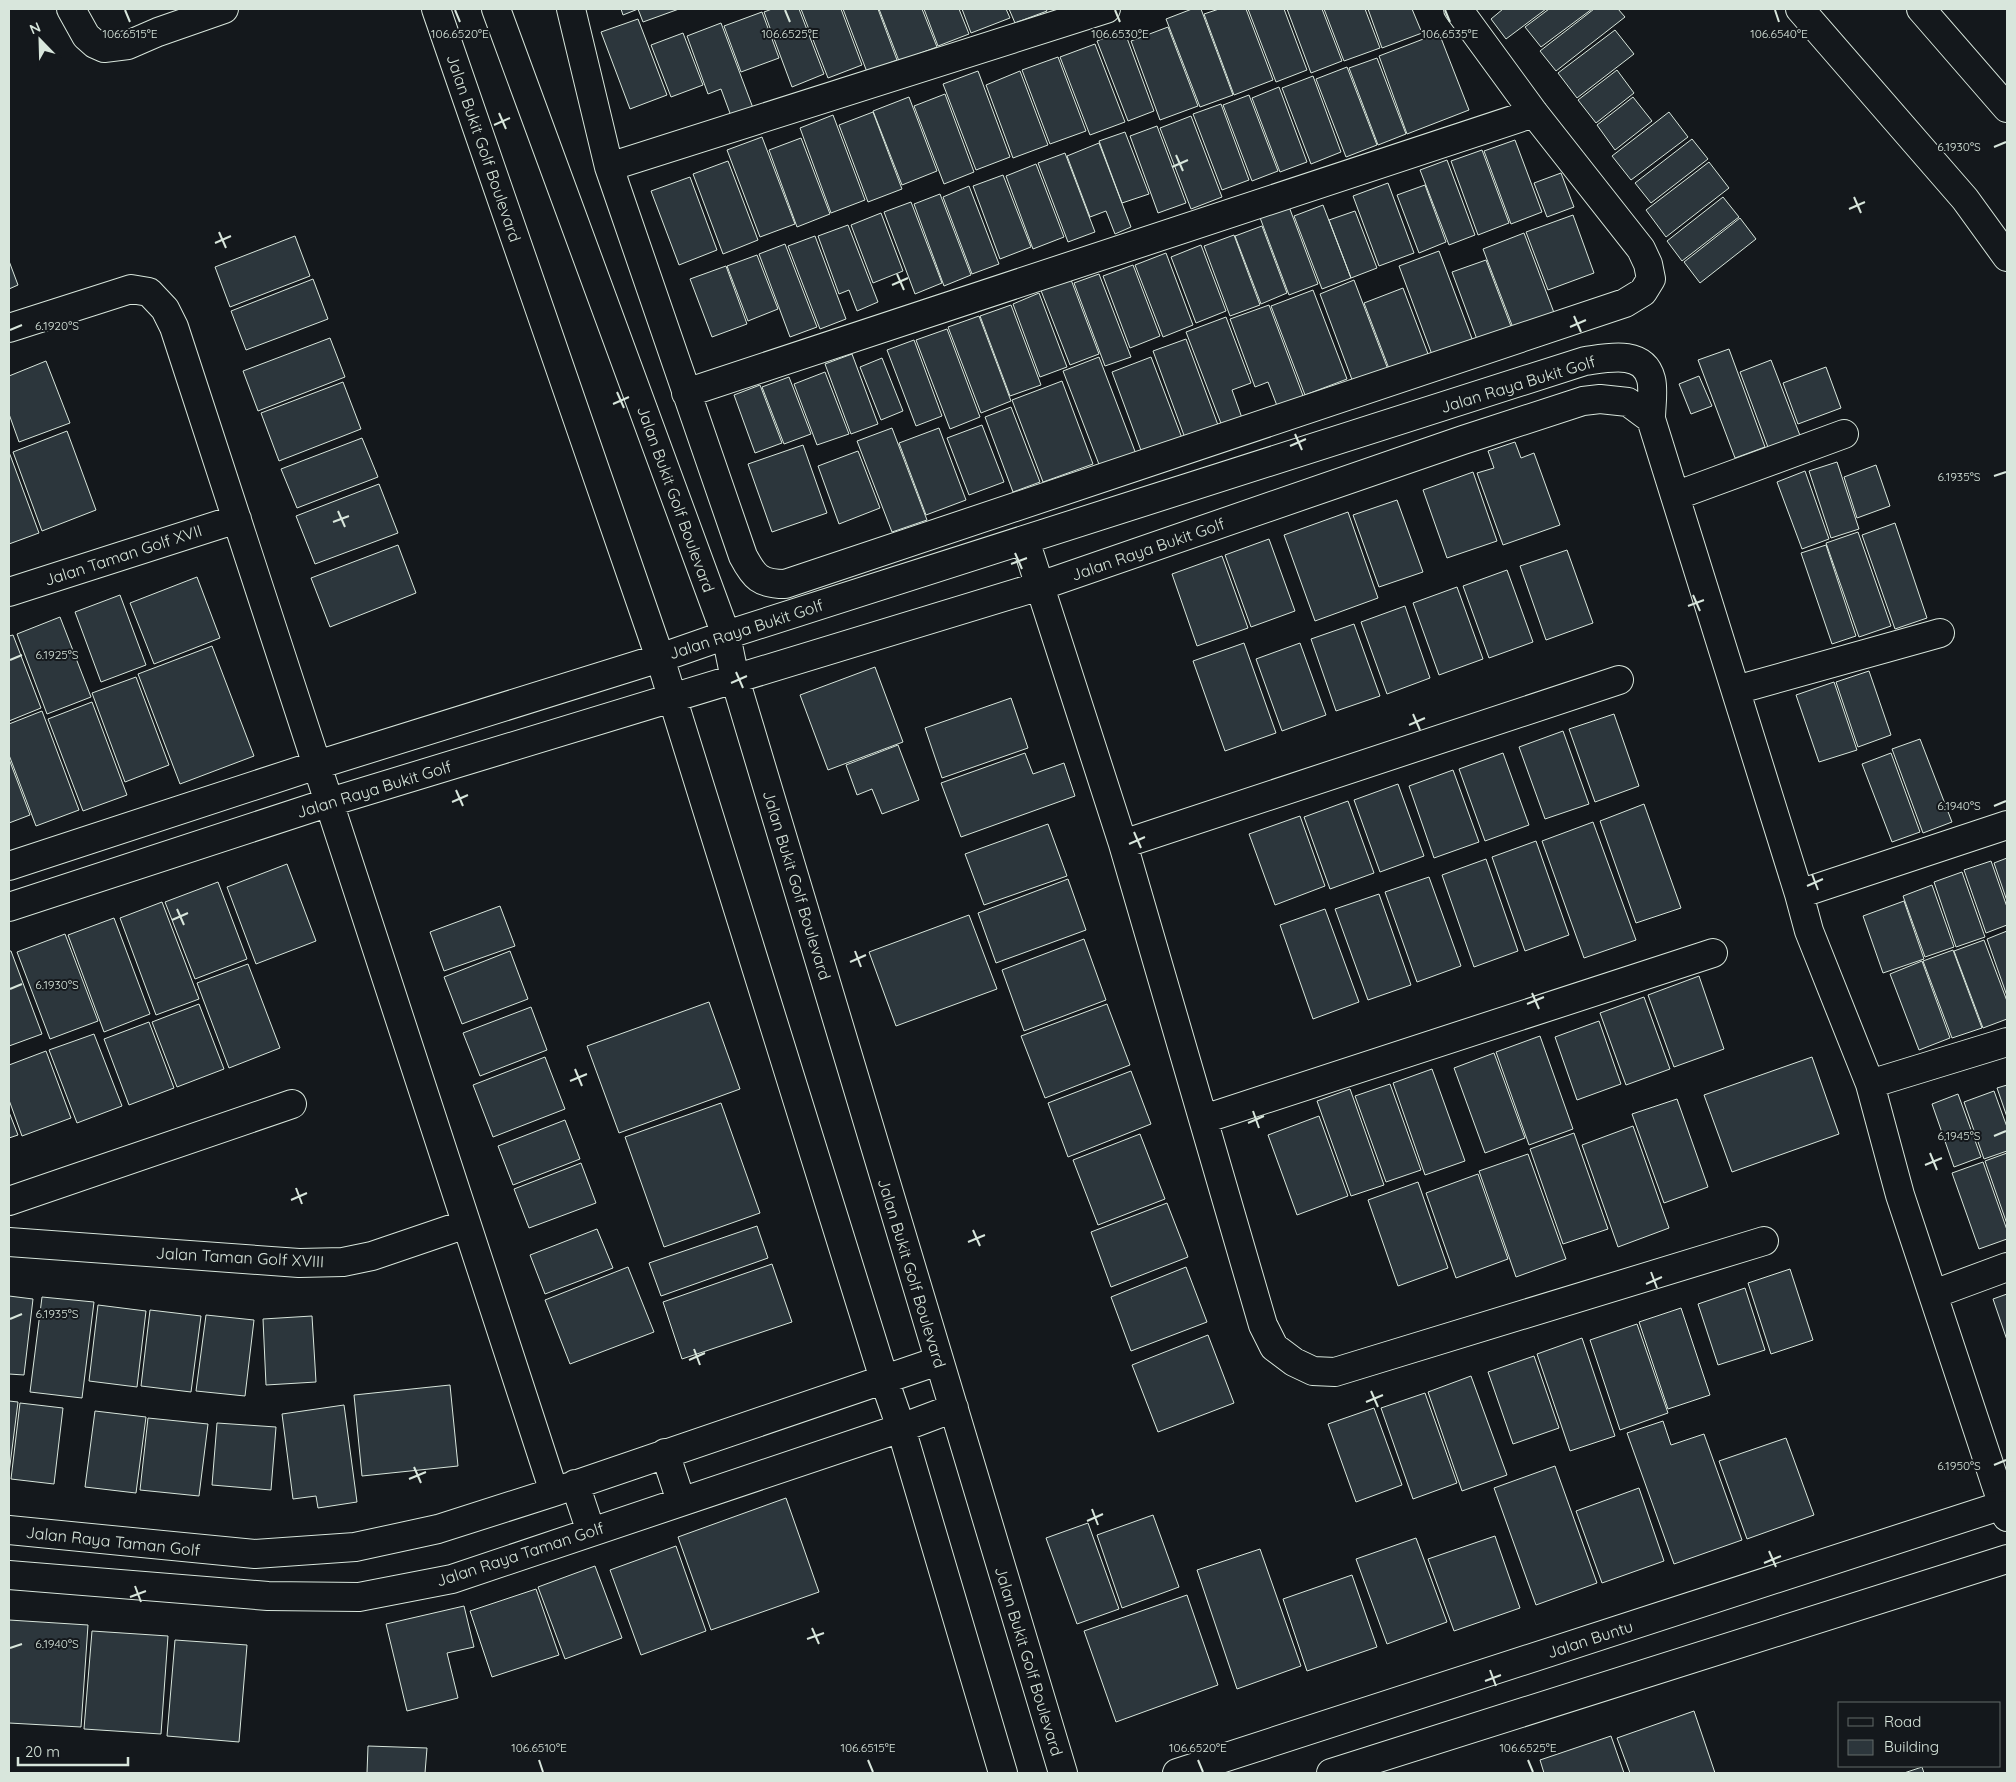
<svg xmlns="http://www.w3.org/2000/svg" width="2016" height="1782" viewBox="0 0 2016 1782" font-family="Quicksand,sans-serif">
<style>
.building{fill:#2c363c;stroke:#d8e6dc}
.lines{fill:none;stroke-linecap:round;stroke-linejoin:round}
.street-casing{stroke:#d8e6dc;stroke-width:30}
.secondary-casing{stroke:#d8e6dc;stroke-width:30}
.highway-casing{stroke:#d8e6dc;stroke-width:30}
.street{stroke:#14181c;stroke-width:28}
.secondary{stroke:#14181c;stroke-width:28}
.highway{stroke:#14181c;stroke-width:28}
.ticks{fill:none;stroke:#d8e6dc;stroke-width:2}
.labels{text-anchor:middle;stroke-width:4;stroke-linejoin:round;paint-order:stroke}
.street-label{font-size:16px;fill:#d8e6dc;stroke:#14181c}
.ticks-label{font-size:12px;text-anchor:middle;fill:#d8e6dc;stroke:#14181c;stroke-width:4;stroke-linejoin:round;paint-order:stroke}
</style>
<rect width="100%" height="100%" fill="#14181c"/>
<!-- building -->
<path class="building" d="M621,9H679L643,22L638,9L623,15Z
M772,9H799L824,74L792,87L764,12Z
M801,9H841L862,65L828,78Z
M843,9H878L897,60L867,72Z
M879,9H922L937,47L899,61Z
M924,9H959L969,34L938,46Z
M962,9H1006L1010,18L971,33Z
M1009,9H1046L1047,11L1015,23Z
M1192,9H1201L1233,95L1200,107L1166,19Z
M1219,9H1246L1273,80L1234,95L1204,14Z
M1248,9H1284L1307,70L1276,82Z
M1287,9H1322L1342,61L1311,73Z
M1324,9H1365L1380,48L1344,61Z
M1368,9H1412L1422,33L1382,48Z
M1503,9H1546L1506,39L1491,19Z
M1549,9H1592L1541,47L1525,27Z
M1594,9H1618L1625,17L1556,71L1540,51Z
M762,12L779,58L741,72L724,26Z
M638,19L667,95L630,109L601,32Z
M721,23L753,108L731,116L721,89L708,94L687,36Z
M1168,27L1198,106L1160,120L1131,41Z
M1124,30L1154,111L1128,121L1097,41Z
M1615,30L1634,54L1577,98L1558,73Z
M683,33L703,85L671,97L651,45Z
M1439,33L1469,110L1407,134L1379,56Z
M1095,44L1125,122L1090,135L1060,57Z
M1058,57L1086,131L1050,144L1022,70Z
M1377,58L1406,134L1378,145L1349,68Z
M1347,67L1377,145L1346,157L1316,79Z
M1617,70L1634,93L1596,123L1578,100Z
M978,71L1010,157L976,170L943,84Z
M1020,71L1048,145L1013,158L986,85Z
M1313,76L1341,152L1311,164L1282,88Z
M1279,87L1307,162L1280,172L1252,98Z
M945,94L974,172L944,184L914,106Z
M1249,95L1278,171L1252,181L1223,105Z
M909,97L937,171L902,185L873,111Z
M1633,97L1652,121L1615,150L1597,125Z
M1221,104L1249,180L1222,190L1193,114Z
M873,112L902,189L868,202L839,125Z
M1669,112L1688,137L1631,180L1612,156Z
M833,115L865,200L831,213L800,128Z
M1191,116L1222,197L1191,209L1160,128Z
M1157,126L1186,203L1158,213L1130,136Z
M1125,132L1149,194L1122,203L1099,141Z
M762,137L795,224L760,237L727,150Z
M801,138L830,214L797,227L769,150Z
M1692,139L1708,159L1651,203L1635,183Z
M1515,140L1542,212L1511,224L1484,151Z
M1099,143L1131,227L1115,234L1106,211L1090,217L1067,156Z
M1482,150L1509,223L1478,235L1451,161Z
M1065,153L1095,232L1068,242L1038,163Z
M1447,160L1475,235L1449,245L1420,170Z
M728,161L758,240L723,254L693,174Z
M1709,162L1729,188L1666,237L1646,210Z
M1036,164L1064,237L1033,249L1006,176Z
M1561,173L1574,207L1547,217L1534,183Z
M1003,175L1031,247L1000,259L973,186Z
M690,177L717,250L679,265L651,191Z
M1388,183L1414,253L1379,266L1353,196Z
M1425,185L1446,242L1419,253L1397,195Z
M969,186L999,264L972,274L943,197Z
M940,194L971,275L944,286L914,204Z
M1723,197L1739,217L1682,261L1667,241Z
M911,202L942,283L915,294L884,212Z
M1288,204L1318,284L1289,295L1259,215Z
M1323,205L1351,278L1322,289L1294,216Z
M1355,211L1377,268L1351,278L1329,220Z
M881,213L903,271L873,283L851,225Z
M1573,215L1594,273L1548,290L1526,232Z
M1740,218L1756,239L1700,283L1684,262Z
M848,225L878,302L857,311L849,290L839,294L818,236Z
M1262,226L1287,293L1261,304L1235,236Z
M1524,233L1556,318L1515,333L1483,249Z
M1234,235L1260,305L1230,316L1204,246Z
M295,236L310,276L230,307L215,267Z
M815,236L846,319L820,329L788,246Z
M785,244L817,327L790,337L759,254Z
M1201,245L1226,311L1196,323L1171,257Z
M1439,251L1474,344L1434,360L1399,266Z
M1166,253L1193,325L1163,337L1135,265Z
M757,255L778,309L748,321L727,266Z
M1486,260L1512,329L1478,342L1452,272Z
M9,261L18,285L9,289Z
M1133,265L1160,336L1130,348L1103,276Z
M726,266L747,324L712,337L690,279Z
M1099,274L1131,357L1105,366L1074,283Z
M1070,277L1099,354L1070,365L1040,288Z
M313,279L328,319L246,350L231,311Z
M1354,280L1389,372L1354,385L1320,294Z
M1403,288L1430,359L1391,374L1364,303Z
M1313,290L1347,379L1305,395L1271,306Z
M1039,293L1067,367L1040,377L1013,304Z
M1011,305L1041,385L1010,396L980,316Z
M1269,305L1305,401L1279,411L1268,382L1255,387L1230,319Z
M979,316L1011,401L981,413L948,327Z
M1226,317L1251,383L1232,390L1242,418L1222,426L1186,332Z
M947,329L980,417L950,429L916,340Z
M330,338L345,377L258,411L243,371Z
M1186,339L1218,425L1185,438L1153,351Z
M914,340L942,416L916,426L887,350Z
M1729,349L1765,447L1735,458L1698,360Z
M852,354L878,424L851,434L825,364Z
M1099,357L1136,454L1100,467L1063,371Z
M1151,357L1182,438L1142,453L1112,372Z
M882,358L903,411L881,420L860,367Z
M1771,360L1801,438L1769,450L1740,372Z
M46,361L70,423L19,442L9,414V376Z
M1826,367L1841,408L1798,424L1783,383Z
M825,372L849,434L817,445L794,384Z
M1699,376L1712,406L1691,414L1679,384Z
M789,377L811,434L784,444L762,387Z
M1062,381L1093,464L1043,482L1012,400Z
M343,382L361,429L279,461L261,413Z
M760,385L782,443L755,453L734,395Z
M1011,407L1040,482L1013,492L985,417Z
M982,425L1004,482L969,495L947,438Z
M892,428L927,520L892,532L857,441Z
M939,428L966,500L926,515L899,443Z
M67,431L96,510L42,531L13,452Z
M362,438L378,477L297,508L281,469Z
M1515,442L1521,458L1534,453L1560,525L1503,545L1477,473L1494,468L1488,451Z
M803,445L827,513L772,532L748,464Z
M858,451L880,508L839,524L818,466Z
M9,452L39,533L9,544Z
M1837,462L1859,529L1831,538L1809,471Z
M1876,465L1890,506L1857,518L1844,477Z
M1805,471L1829,539L1802,549L1777,482Z
M1473,472L1497,541L1447,558L1423,490Z
M379,484L398,533L315,564L296,516Z
M1397,500L1423,572L1379,587L1353,515Z
M1348,512L1378,598L1315,621L1284,535Z
M1895,523L1927,618L1895,629L1862,535Z
M1858,532L1891,626L1859,637L1826,543Z
M1269,539L1295,611L1251,627L1225,555Z
M398,545L416,593L330,627L311,578Z
M1826,545L1856,636L1832,644L1801,553Z
M1567,550L1593,623L1546,640L1520,566Z
M1222,556L1248,628L1197,646L1172,574Z
M1507,570L1533,642L1489,658L1463,586Z
M197,577L220,638L154,664L130,603Z
M1457,587L1483,659L1439,675L1413,603Z
M120,595L146,665L101,682L75,612Z
M1405,606L1430,678L1387,694L1361,622Z
M60,617L91,697L47,714L17,634Z
M1354,624L1380,696L1336,711L1311,639Z
M13,635L41,708L9,721V636Z
M1244,643L1276,733L1225,751L1193,661Z
M1300,643L1326,715L1282,731L1256,659Z
M212,646L254,756L180,784L138,674Z
M875,667L903,742L828,770L800,695Z
M1869,671L1891,735L1858,747L1836,682Z
M136,677L169,765L125,782L92,693Z
M1834,682L1857,750L1819,762L1796,695Z
M1011,698L1028,748L942,778L925,728Z
M92,702L127,795L83,811L48,719Z
M42,711L79,810L36,826L9,755V724Z
M1614,714L1639,786L1595,802L1569,729Z
M1563,731L1589,804L1545,819L1519,747Z
M1920,739L1952,822L1923,833L1892,749Z
M898,745L919,800L882,814L872,789L857,795L846,765Z
M1025,753L1033,774L1064,763L1075,796L961,837L941,783Z
M1503,753L1529,825L1485,841L1459,769Z
M1891,753L1920,832L1892,842L1862,764Z
M9,759L30,815L9,823Z
M1453,770L1479,842L1434,858L1409,786Z
M1398,784L1424,856L1380,872L1354,800Z
M1348,801L1374,873L1330,889L1304,817Z
M1644,804L1681,908L1636,923L1600,821Z
M1300,816L1325,886L1275,905L1249,834Z
M1593,822L1636,940L1584,958L1542,841Z
M1048,824L1067,876L984,905L965,854Z
M1536,841L1569,935L1525,951L1492,857Z
M2007,858V901L1994,863Z
M1486,859L1518,951L1474,967L1442,875Z
M1991,861L2007,907V925L1986,933L1964,870Z
M287,864L316,941L256,964L227,887Z
M1962,872L1985,937L1956,947L1934,882Z
M1429,877L1461,966L1417,982L1385,892Z
M1068,879L1086,930L996,963L978,913Z
M218,882L247,959L195,979L165,902Z
M1932,885L1954,947L1925,957L1903,896Z
M1379,894L1411,985L1368,1000L1335,909Z
M1904,901L1924,959L1883,973L1863,916Z
M162,902L199,999L156,1015L120,918Z
M500,906L515,946L444,971L430,932Z
M1325,909L1359,1002L1313,1019L1280,925Z
M969,915L997,989L896,1026L869,952Z
M114,918L150,1014L104,1032L68,935Z
M2007,931V996L1987,939Z
M65,934L98,1021L50,1039L17,952Z
M1084,939L1106,1000L1024,1031L1002,970Z
M1984,940L2007,1001V1019L1983,1028L1954,951Z
M1953,950L1982,1028L1952,1038L1923,961Z
M9,951H11L42,1034L9,1046Z
M510,951L528,999L462,1024L444,977Z
M1922,961L1950,1038L1919,1050L1890,974Z
M248,964L280,1048L229,1068L197,983Z
M1699,976L1724,1049L1674,1067L1648,995Z
M1644,997L1670,1069L1626,1085L1600,1013Z
M709,1002L740,1089L619,1133L587,1046Z
M199,1004L224,1069L177,1087L152,1022Z
M1107,1004L1130,1065L1045,1098L1021,1036Z
M531,1007L547,1050L480,1076L463,1033Z
M1599,1021L1621,1084L1577,1100L1555,1037Z
M149,1022L174,1088L129,1105L104,1039Z
M94,1034L122,1106L77,1123L49,1050Z
M1540,1036L1573,1129L1529,1145L1496,1052Z
M46,1051L71,1118L22,1136L9,1100V1065Z
M1494,1053L1525,1138L1485,1153L1454,1068Z
M545,1057L565,1109L493,1137L473,1085Z
M1812,1057L1839,1134L1732,1172L1704,1095Z
M1432,1069L1465,1161L1425,1175L1393,1083Z
M1131,1071L1151,1124L1068,1157L1048,1103Z
M1390,1084L1421,1170L1386,1182L1355,1096Z
M2007,1085V1117L1997,1088Z
M1350,1089L1384,1185L1351,1196L1317,1101Z
M1994,1091L2007,1127V1151L1984,1159L1964,1102Z
M1958,1094L1981,1157L1954,1167L1932,1104Z
M1677,1099L1708,1187L1664,1203L1632,1114Z
M721,1103L760,1213L664,1247L625,1137Z
M9,1112L18,1135L9,1138Z
M1319,1116L1348,1196L1297,1215L1268,1135Z
M565,1120L580,1159L513,1185L498,1146Z
M1633,1126L1669,1228L1618,1247L1582,1145Z
M1574,1133L1608,1229L1563,1244L1530,1149Z
M1140,1134L1165,1199L1098,1225L1073,1160Z
M2007,1153V1224L1985,1161Z
M1528,1154L1566,1259L1516,1277L1479,1171Z
M1983,1162L2007,1230V1239L1979,1249L1952,1173Z
M581,1163L596,1203L529,1228L514,1189Z
M1478,1174L1508,1259L1456,1278L1426,1193Z
M1418,1182L1448,1268L1398,1286L1368,1200Z
M1167,1203L1188,1257L1111,1287L1091,1232Z
M757,1226L768,1258L661,1296L649,1263Z
M597,1229L613,1268L545,1294L530,1255Z
M772,1264L792,1322L682,1359L663,1302Z
M628,1267L654,1332L570,1364L545,1300Z
M1186,1267L1207,1322L1131,1351L1111,1297Z
M1790,1269L1813,1340L1771,1354L1748,1283Z
M1745,1288L1765,1350L1718,1365L1698,1304Z
M2007,1294V1340L1993,1299Z
M9,1296L33,1299L24,1375L9,1374Z
M42,1297L94,1302L82,1398L30,1392Z
M98,1305L146,1311L137,1387L89,1381Z
M1681,1308L1710,1395L1668,1409L1639,1322Z
M150,1310L201,1316L191,1392L141,1386Z
M206,1315L254,1320L245,1396L196,1391Z
M312,1316L316,1382L266,1385L263,1319Z
M1637,1324L1668,1413L1620,1430L1590,1340Z
M1208,1335L1234,1403L1158,1432L1132,1365Z
M1582,1338L1615,1436L1570,1451L1537,1354Z
M1534,1356L1559,1428L1513,1444L1488,1372Z
M1471,1376L1507,1475L1462,1491L1428,1392Z
M450,1385L458,1466L362,1476L354,1395Z
M1425,1393L1457,1483L1413,1499L1381,1408Z
M9,1401L18,1402L9,1473Z
M20,1403L63,1408L54,1484L11,1479Z
M344,1405L357,1502L318,1508L316,1496L293,1499L282,1414Z
M1374,1408L1402,1485L1356,1502L1328,1424Z
M95,1411L146,1417L136,1493L85,1487Z
M148,1418L208,1424L199,1496L140,1490Z
M1663,1421L1671,1445L1704,1434L1742,1540L1674,1564L1627,1433Z
M217,1423L276,1427L271,1490L212,1485Z
M1786,1438L1814,1515L1747,1539L1719,1461Z
M1555,1466L1597,1583L1536,1605L1494,1488Z
M1639,1488L1664,1561L1602,1583L1576,1511Z
M786,1498L819,1592L711,1630L678,1537Z
M1153,1515L1179,1587L1122,1608L1097,1535Z
M1088,1523L1119,1609L1077,1624L1046,1538Z
M1495,1536L1520,1608L1454,1631L1428,1559Z
M1416,1538L1447,1622L1387,1644L1356,1559Z
M676,1546L706,1631L641,1655L610,1570Z
M1260,1549L1301,1666L1237,1689L1197,1570Z
M595,1566L622,1638L565,1659L538,1587Z
M1352,1575L1377,1647L1307,1671L1283,1599Z
M536,1589L559,1655L492,1677L470,1611Z
M1187,1595L1218,1685L1116,1722L1084,1631Z
M464,1606L474,1647L447,1653L458,1698L407,1711L386,1624Z
M9,1620L88,1625L81,1727L9,1723Z
M92,1631L168,1636L161,1734L84,1729Z
M175,1640L247,1645L239,1742L167,1736Z
M1694,1711L1715,1773H1630L1617,1738Z
M1611,1736L1624,1773H1544L1540,1760Z
M368,1746L427,1748L425,1773H367Z
M1922,1767L1924,1773H1904Z"/>
<g class="lines">
<defs>
<path id="street" d="M71,9L86,36L95,44L104,48L128,45L158,32L224,9
M436,9L660,658L884,1379L901,1428L1003,1773
M496,9L726,635L735,679L1063,1773
M571,9L609,167L743,556C754,577 760,584 785,584L1625,303L1643,292L1651,279L1648,264L1641,249L1534,113L1458,9
M609,167L1106,9
M9,328L131,289L149,292L165,309L174,327L554,1492
M686,393L1534,113
M1675,496L1844,434
M1025,540L1123,844L1263,1325L1274,1347L1294,1362L1313,1371L1335,1372L1764,1241
M9,592L237,519
M1736,690L1940,633
M1123,844L1619,680
M9,866L317,765L660,658L726,635L1585,361C1607,358 1643,349 1651,379C1654,390 1651,406 1651,419L1799,894L1809,931L1870,1084L1900,1195L1996,1485L2003,1505L2007,1504
M1799,894L2007,825
M9,907L330,802L1040,586L1463,440L1583,401L1600,399L1628,402L1651,419
M1870,1084L2007,1042
M1204,1119L1713,953
M9,1201L292,1104
M9,1242L299,1263L343,1262L372,1256L466,1224
M1934,1294L2007,1267
M665,1453L681,1501
M575,1484L591,1532
M9,1530L255,1554L355,1547L438,1529L554,1492L938,1361
M9,1575L268,1596L359,1597L452,1579L901,1428L954,1408"/>
<path id="secondary" d="M1177,1773L2003,1505L2007,1517
M1331,1773L2007,1559"/>
<path id="highway" d="M1800,9L1965,199L2007,257
M1921,9L2007,108"/>
</defs>
<!-- street casing -->
<use href="#street" class="street-casing"/>
<!-- secondary casing -->
<use href="#secondary" class="secondary-casing"/>
<!-- highway casing -->
<use href="#highway" class="highway-casing"/>
<!-- street -->
<use href="#street" class="street"/>
<!-- secondary -->
<use href="#secondary" class="secondary"/>
<!-- highway -->
<use href="#highway" class="highway"/>
</g>
<!-- ticks -->
<path class="ticks" d="M125,10L130,22M455,10L460,22M785,10L790,22M1115,10L1120,22M1445,10L1450,22M1775,10L1779,22M499,113L506,129M494,125L510,118M1994,147L2006,142M1176,155L1183,171M1172,167L1188,160M1854,197L1861,213M1849,209L1865,202M219,232L226,248M215,243L231,236M897,274L904,290M892,285L908,278M1574,316L1581,332M1570,327L1586,320M10,330L22,325M617,392L624,408M613,404L629,397M1295,434L1302,450M1290,446L1306,439M1994,476L2006,472M338,511L345,527M333,522L349,516M1015,553L1022,569M1011,564L1027,558M1693,595L1700,611M1688,606L1704,600M10,660L22,655M736,672L743,688M731,683L747,676M1413,714L1420,730M1409,725L1425,718M456,790L463,806M452,802L468,795M1994,806L2006,801M1134,832L1141,848M1129,844L1145,837M1812,874L1818,890M1807,886L1823,879M177,909L184,925M172,920L188,913M855,951L861,967M850,962L866,955M10,989L22,984M1532,993L1539,1009M1527,1004L1544,997M575,1069L582,1086M570,1081L587,1074M1253,1111L1259,1128M1248,1123L1264,1116M1994,1136L2006,1131M1930,1153L1937,1170M1925,1165L1942,1158M296,1188L302,1204M291,1200L307,1193M973,1230L980,1246M968,1242L985,1235M1651,1272L1657,1288M1646,1284L1662,1277M10,1319L22,1314M694,1349L700,1365M689,1360L705,1353M1371,1391L1378,1407M1366,1402L1383,1395M1994,1465L2006,1460M414,1467L421,1483M409,1479L426,1472M1092,1509L1098,1525M1087,1521L1103,1514M1769,1551L1776,1567M1764,1563L1781,1556M135,1586L141,1602M130,1597L146,1591M812,1628L819,1644M807,1639L824,1633M10,1648L22,1644M1490,1670L1496,1686M1485,1681L1501,1675M539,1760L543,1772M868,1760L873,1772M1198,1760L1203,1772M1528,1760L1533,1772"/>
<g class="labels">
<!-- street labels -->
<g class="street-label">
<text transform="translate(484 148) rotate(71)" y="6">Jalan Bukit Golf Boulevard</text>
<text transform="translate(1518 384) rotate(-17)" y="6">Jalan Raya Bukit Golf</text>
<text transform="translate(676 499) rotate(70)" y="6">Jalan Bukit Golf Boulevard</text>
<text transform="translate(1148 549) rotate(-19)" y="6">Jalan Raya Bukit Golf</text>
<text transform="translate(123 555) rotate(-18)" y="6">Jalan Taman Golf XVII</text>
<text transform="translate(746 629) rotate(-18)" y="6">Jalan Raya Bukit Golf</text>
<text transform="translate(374 789) rotate(-17)" y="6">Jalan Raya Bukit Golf</text>
<text transform="translate(797 885) rotate(73)" y="6">Jalan Bukit Golf Boulevard</text>
<text transform="translate(240 1257) rotate(3)" y="6">Jalan Taman Golf XVIII</text>
<text transform="translate(912 1273) rotate(73)" y="6">Jalan Bukit Golf Boulevard</text>
<text transform="translate(113 1541) rotate(6)" y="6">Jalan Raya Taman Golf</text>
<text transform="translate(520 1554) rotate(-18)" y="6">Jalan Raya Taman Golf</text>
<text transform="translate(1590 1639) rotate(-18)" y="6">Jalan Buntu</text>
<text transform="translate(1029 1661) rotate(73)" y="6">Jalan Bukit Golf Boulevard</text>
</g>
</g>
<g class="ticks-label">
<text x="130" y="38">106.6515°E</text>
<text x="460" y="38">106.6520°E</text>
<text x="790" y="38">106.6525°E</text>
<text x="1120" y="38">106.6530°E</text>
<text x="1450" y="38">106.6535°E</text>
<text x="1779" y="38">106.6540°E</text>
<text x="1959" y="151">6.1930°S</text>
<text x="57" y="330">6.1920°S</text>
<text x="1959" y="481">6.1935°S</text>
<text x="57" y="659">6.1925°S</text>
<text x="1959" y="810">6.1940°S</text>
<text x="57" y="989">6.1930°S</text>
<text x="1959" y="1140">6.1945°S</text>
<text x="57" y="1318">6.1935°S</text>
<text x="1959" y="1470">6.1950°S</text>
<text x="57" y="1648">6.1940°S</text>
<text x="539" y="1752">106.6510°E</text>
<text x="868" y="1752">106.6515°E</text>
<text x="1198" y="1752">106.6520°E</text>
<text x="1528" y="1752">106.6525°E</text>
</g>
<!-- border -->
<rect width="2016" height="1782" fill="none" stroke="#d8e6dc" stroke-width="20"/>
<!-- legend -->
<rect x="1838" y="1702" width="162" height="65" fill="#14181c" stroke="#626a69"/>
<rect x="1848" y="1718" width="25" height="8" fill="#14181c" stroke="#626a69"/>
<text x="1884" y="1727" font-size="15" fill="#d8e6dc">Road</text>
<rect x="1848" y="1740" width="25" height="15" fill="#2c363c" stroke="#626a69"/>
<text x="1884" y="1752" font-size="15" fill="#d8e6dc">Building</text>
<!-- north arrow -->
<g transform="translate(40 40) rotate(337)" stroke="#14181c" stroke-width="4" paint-order="stroke">
<path d="M0-4L9 19L0 12L-9 19Z" fill="#d8e6dc"/>
<text y="-8" font-size="14" font-weight="bold" text-anchor="middle" fill="#d8e6dc">N</text>
</g>
<!-- scale -->
<path d="M18 1757v8h110v-8" fill="none" stroke="#d8e6dc" stroke-width="2.5"/>
<text x="25" y="1757" font-size="15" fill="#d8e6dc" stroke="#14181c" stroke-width="4" paint-order="stroke">20 m</text>
</svg>
